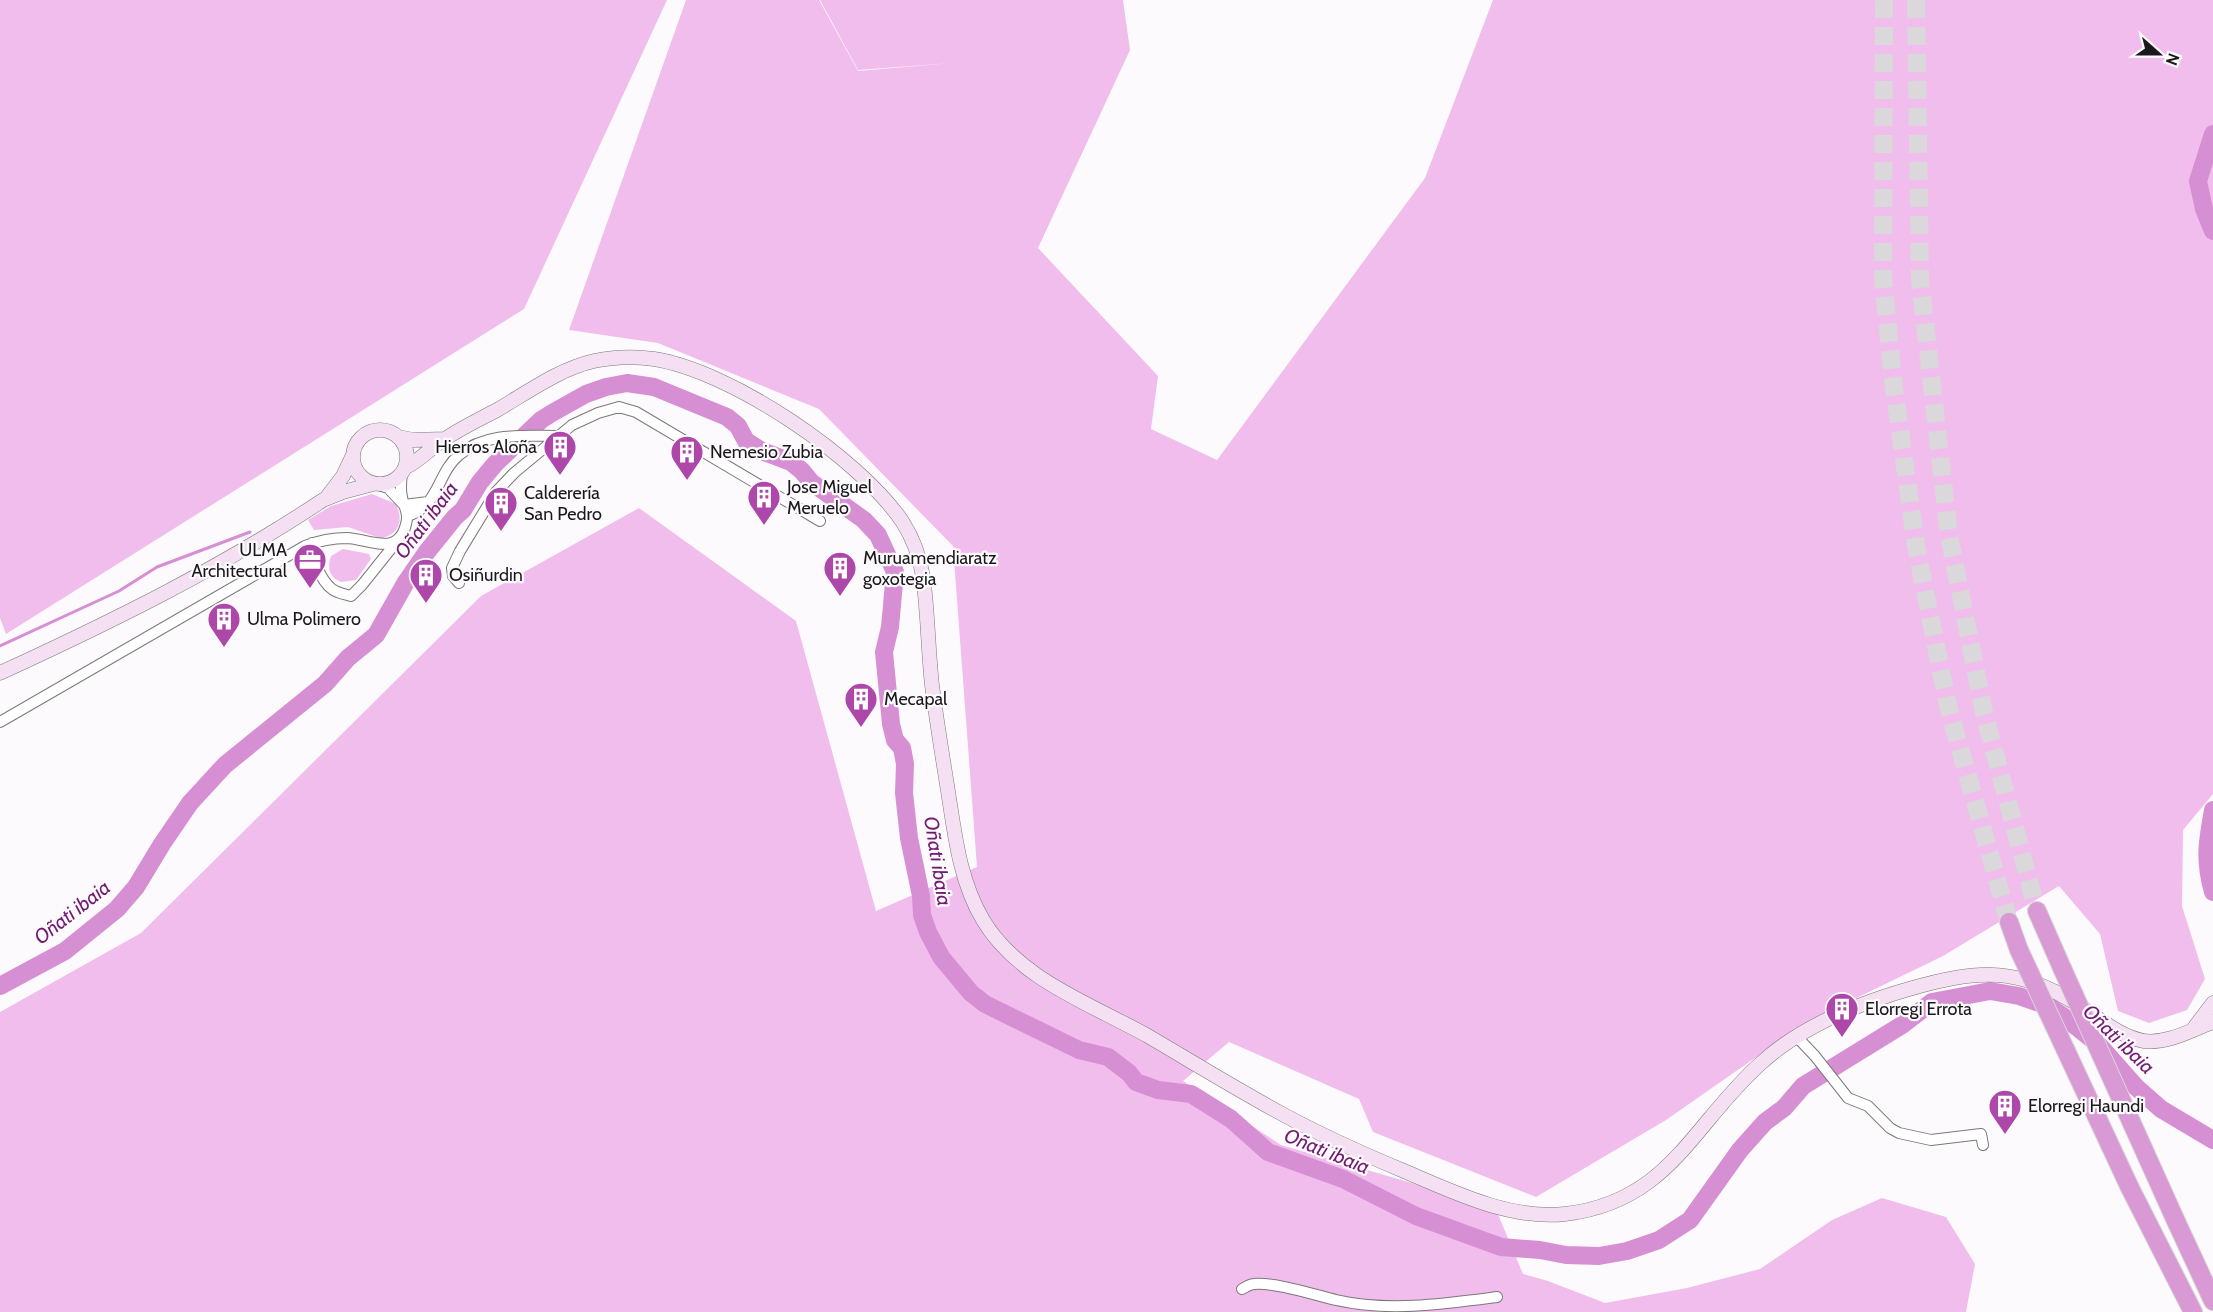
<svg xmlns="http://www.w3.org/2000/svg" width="2213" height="1312" viewBox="0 0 2213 1312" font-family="Cabin,sans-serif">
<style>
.green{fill:#f1bded}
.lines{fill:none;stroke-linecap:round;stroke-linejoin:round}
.stream{stroke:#d78fd3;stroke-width:3}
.river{stroke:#d78fd3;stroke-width:18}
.motorway-tunnel{stroke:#dbd8db;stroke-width:18;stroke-dasharray:18 9;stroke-linecap:butt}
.minor-casing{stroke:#7b787a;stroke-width:12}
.secondary-casing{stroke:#7b787a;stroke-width:15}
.motorway-casing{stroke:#d6d6d6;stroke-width:20}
.minor{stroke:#fff;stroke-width:10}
.secondary{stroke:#f4e0f2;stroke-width:14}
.motorway{stroke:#d999d5;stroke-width:18}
.motorway-bridge-casing{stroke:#d6d6d6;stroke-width:20;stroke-linecap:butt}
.motorway-bridge{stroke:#d999d5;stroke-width:18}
.labels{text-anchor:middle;stroke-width:4.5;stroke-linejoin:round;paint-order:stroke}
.poi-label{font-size:18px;fill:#1a191a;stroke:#fdfafd;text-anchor:start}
.water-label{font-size:20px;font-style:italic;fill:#711c70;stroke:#fdfafd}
</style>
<rect width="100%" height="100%" fill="#fdfafd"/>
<!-- green -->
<path class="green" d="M0,0H667L524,309L6,634L0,618Z
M686,0H819L858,71L952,63L858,70L820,0H1123L1130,50L1038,248L1158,376L1151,429L1217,460L1425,178L1493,0H2213V794L2183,830L2182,906L2205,979L2187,1010L2149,1023L2118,1011L2100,934L2059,886L1943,956L1805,1023L1666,1120L1536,1197L1373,1132L1359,1099L1229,1042L1183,1081L1281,1145L1422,1186L1497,1212L1523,1274L1548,1281L1605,1303L1687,1288L1760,1269L1832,1220L1882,1198L1946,1217L1975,1264L1966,1312H0V1012L141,933L481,596L639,508L796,621L876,911L977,867L953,546L819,409L658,343L569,330Z
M372,494L396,504C405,524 397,536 377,539V537L348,527L314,530L308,520L331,506Z
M343,549L369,554L371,559L356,580L341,582C329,577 327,568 331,556Z"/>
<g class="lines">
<!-- stream -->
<path class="stream" d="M0,646L119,591L157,567L250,532"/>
<!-- river -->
<path class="river" d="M2213,134L2198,181L2204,209L2213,231
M2213,810C2207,843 2204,860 2213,892
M0,986L65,951L117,909L136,887L162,844L190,803L225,765L325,684L348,658L376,635L406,582L426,553L455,517L463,510L480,482L495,464L541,420L552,413L586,394L606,387L627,383L654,387L727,417L738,426L746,441L762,451L791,462L802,471L811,482L864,520L878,535L895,572L890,627L884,652L891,724L895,740L902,748L905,764L904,793L909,838L921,896L922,915L928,932L941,957L971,993L985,1004L1079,1050L1108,1057L1129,1073L1136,1082L1158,1090L1191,1094L1231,1119L1268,1152L1343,1179L1416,1216L1501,1247L1540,1250L1566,1255L1599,1256L1627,1251L1659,1240L1690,1220L1740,1150L1765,1122L1784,1108L1803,1086L1902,1025L1932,1002L1990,991L2019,996L2048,1006L2064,1017L2098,1044L2136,1087L2161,1109L2213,1140"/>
<!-- motorway-tunnel -->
<path class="motorway-tunnel" d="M1884,0L1883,280L1894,388L1916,546L1948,706L2009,922
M1916,0L1920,280L1949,535L1984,713L2037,911"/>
<defs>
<path id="minor" d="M379,485L388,488L404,505L428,502
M407,516C439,507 437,473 459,455C485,432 524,436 556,436
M312,543C312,557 320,580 332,589C337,593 344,594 351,596L362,585L398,540
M459,583L453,576L452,568L460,551L496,492L514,473L572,425L598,413L619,407L636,412L820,521
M0,722L305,546C318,541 332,538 347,538C370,539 401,559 407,519C408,511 403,505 402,497C400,489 401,481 402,474
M1796,1036L1815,1056L1848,1098L1868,1106L1890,1128L1899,1133L1931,1140L1981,1134L1983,1145
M1242,1289C1246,1287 1250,1284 1254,1284C1275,1282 1315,1295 1336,1300C1388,1312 1444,1304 1497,1297"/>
<path id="secondary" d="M353 457a27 27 0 1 1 54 0a27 27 0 1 1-54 0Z
M398,437L414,440L444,439
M406,467C421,460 431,447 445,439C461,428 480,419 497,410C528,392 559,369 594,361C613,357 634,356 654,359C731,371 858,457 902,521C913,538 920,557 923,577C928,613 928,649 932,685C937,725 944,765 950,804C956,844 962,885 983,920C1018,979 1091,1004 1148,1036C1194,1063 1238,1090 1284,1115C1323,1136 1363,1154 1404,1171C1453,1192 1510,1220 1565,1214C1669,1202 1692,1125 1760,1064C1801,1026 1857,1004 1909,989C1978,969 2020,966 2081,1007C2100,1019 2121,1037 2144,1041C2168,1044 2191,1030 2213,1022
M327,497L343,476L353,455
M0,673C111,622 221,568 323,500L343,492L373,484
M2194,1028L2213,1003"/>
<path id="motorway" d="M2037,911L2062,968
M2009,922L2019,950
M2130,1188L2193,1312
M2175,1219L2213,1301"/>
</defs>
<!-- minor casing -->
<use href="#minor" class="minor-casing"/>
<!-- secondary casing -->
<use href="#secondary" class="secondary-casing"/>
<!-- motorway casing -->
<use href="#motorway" class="motorway-casing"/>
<!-- minor -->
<use href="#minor" class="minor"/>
<!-- secondary -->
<use href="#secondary" class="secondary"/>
<!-- motorway -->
<use href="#motorway" class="motorway"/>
<defs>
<path id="motorway-bridge" d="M2019,950L2130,1188
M2062,968L2175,1219"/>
</defs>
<!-- motorway-bridge casing -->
<use href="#motorway-bridge" class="motorway-bridge-casing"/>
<!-- motorway-bridge -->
<use href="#motorway-bridge" class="motorway-bridge"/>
</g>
<!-- icons -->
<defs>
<symbol id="building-pin" viewBox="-11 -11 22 30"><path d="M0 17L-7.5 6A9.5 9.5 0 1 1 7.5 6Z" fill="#ad47aa" stroke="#fdfafd"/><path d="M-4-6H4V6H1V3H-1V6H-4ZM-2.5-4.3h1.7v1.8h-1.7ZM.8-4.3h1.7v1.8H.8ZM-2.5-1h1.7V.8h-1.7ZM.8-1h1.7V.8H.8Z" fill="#fff"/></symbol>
<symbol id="office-pin" viewBox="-11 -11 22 30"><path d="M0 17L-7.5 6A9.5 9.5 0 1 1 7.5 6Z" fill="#ad47aa" stroke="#fdfafd"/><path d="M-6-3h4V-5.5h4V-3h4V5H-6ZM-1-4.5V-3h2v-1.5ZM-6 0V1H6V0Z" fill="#fff"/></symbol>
</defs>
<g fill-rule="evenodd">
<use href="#building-pin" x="541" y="428" width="38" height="52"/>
<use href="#building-pin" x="668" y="433" width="38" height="52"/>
<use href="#building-pin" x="745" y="478" width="38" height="52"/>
<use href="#building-pin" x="482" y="484" width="38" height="52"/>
<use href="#office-pin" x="291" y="541" width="38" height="52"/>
<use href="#building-pin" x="821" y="549" width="38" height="52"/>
<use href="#building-pin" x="407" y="556" width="38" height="52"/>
<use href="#building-pin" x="205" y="600" width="38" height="52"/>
<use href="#building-pin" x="842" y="680" width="38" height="52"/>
<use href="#building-pin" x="1823" y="990" width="38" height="52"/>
<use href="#building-pin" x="1986" y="1087" width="38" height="52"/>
</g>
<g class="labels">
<!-- poi labels -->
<g class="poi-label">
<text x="537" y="453" text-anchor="end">Hierros Aloña</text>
<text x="710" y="458">Nemesio Zubia</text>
<text x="787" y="493">Jose Miguel<tspan x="787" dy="21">Meruelo</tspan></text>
<text x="524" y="499">Calderería<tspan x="524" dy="21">San Pedro</tspan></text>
<text x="287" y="556" text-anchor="end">ULMA<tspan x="287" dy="21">Architectural</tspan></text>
<text x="863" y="564">Muruamendiaratz<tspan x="863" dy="21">goxotegia</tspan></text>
<text x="449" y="581">Osiñurdin</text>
<text x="247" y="625">Ulma Polimero</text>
<text x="884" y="705">Mecapal</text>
<text x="1865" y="1015">Elorregi Errota</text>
<text x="2028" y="1112">Elorregi Haundi</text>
</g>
<!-- water labels -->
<g class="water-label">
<text transform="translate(426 520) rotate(-53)" y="7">Oñati ibaia</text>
<text transform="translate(938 861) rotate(81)" y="7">Oñati ibaia</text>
<text transform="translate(72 912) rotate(-38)" y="7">Oñati ibaia</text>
<text transform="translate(2119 1039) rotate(44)" y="7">Oñati ibaia</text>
<text transform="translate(1327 1151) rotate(22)" y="7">Oñati ibaia</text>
</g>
</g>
<!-- north arrow -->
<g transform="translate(2159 54) rotate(111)" stroke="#fdfafd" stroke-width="4.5" paint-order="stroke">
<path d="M0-4.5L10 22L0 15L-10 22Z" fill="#1a191a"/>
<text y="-9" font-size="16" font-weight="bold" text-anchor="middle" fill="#1a191a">N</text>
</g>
</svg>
